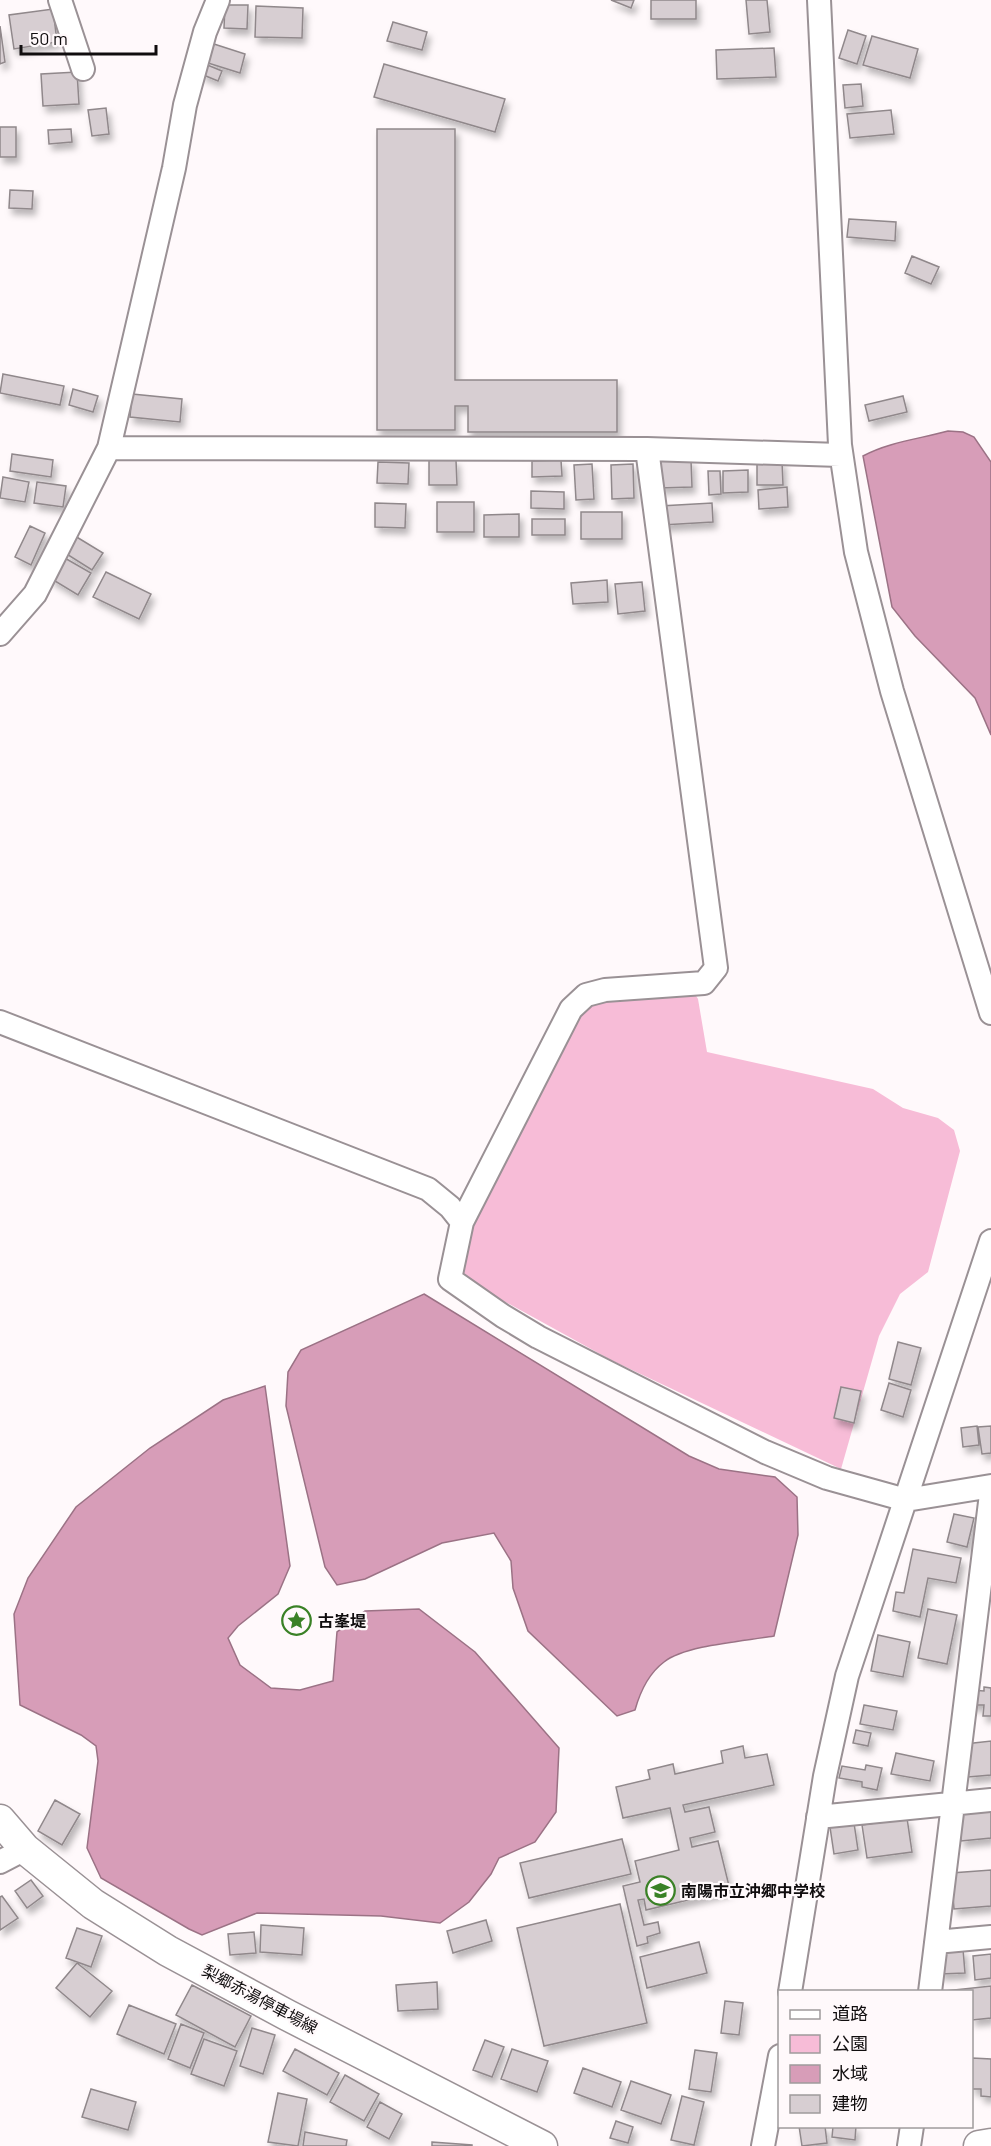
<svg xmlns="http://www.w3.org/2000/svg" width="991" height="2146" viewBox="0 0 991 2146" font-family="Barlow,'Noto Sans JP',sans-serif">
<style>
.green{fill:#f7bcd7}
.water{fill:#d79db8;stroke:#9b7285;stroke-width:1.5}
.building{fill:#d7ced2;stroke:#90888b;stroke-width:1.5;filter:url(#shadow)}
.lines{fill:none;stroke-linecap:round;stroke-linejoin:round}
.minor-casing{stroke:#9a9195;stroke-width:26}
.major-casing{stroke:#9a9195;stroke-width:33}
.minor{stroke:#fff;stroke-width:22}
.major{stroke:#fff;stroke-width:30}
.labels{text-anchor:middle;stroke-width:4.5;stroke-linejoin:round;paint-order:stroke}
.poi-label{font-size:16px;font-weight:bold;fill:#100d0e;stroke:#fff9fb;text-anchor:start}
.street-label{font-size:16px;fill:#100d0e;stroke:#fff9fb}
</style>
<defs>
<filter id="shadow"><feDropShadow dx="3.5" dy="6" stdDeviation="3" flood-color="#0004"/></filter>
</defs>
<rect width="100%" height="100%" fill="#fff9fb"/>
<!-- green -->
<path class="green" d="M693,991L698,999L707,1052L873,1089L903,1108L938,1118L954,1130L960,1151L928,1272L900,1294L879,1336L841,1469L611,1360L462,1278L474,1217L519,1138L579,1012L588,1003Z"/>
<!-- water -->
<path class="water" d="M948,431L963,432L974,437L991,462V735L975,698L915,636L892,607L863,456C889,442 919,439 948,431Z
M424,1294L689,1456L719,1469L775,1477L797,1497L798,1535L774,1636C746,1641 685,1645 664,1662C648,1674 640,1692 635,1710L617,1716L528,1631L513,1588L511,1561L494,1533L442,1543L365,1579L337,1585L325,1567L286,1406L288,1372L301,1350Z
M265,1386L290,1566L278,1594L238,1626L228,1638L240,1665L271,1688L300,1690L333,1681L337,1632L365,1611L419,1609L475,1652L559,1748L556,1812L535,1842L499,1858L491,1874L469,1902L440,1923L381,1916L257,1913L202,1935L189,1929L101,1878L87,1848L98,1761L96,1746L81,1735L20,1705L14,1614L28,1578L76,1507L150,1448L223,1400Z"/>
<!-- building -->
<path class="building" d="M611,0H634L631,8Z
M651,0H696V19H651Z
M746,0H767L770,32L749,34Z
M225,5H248L247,29L224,28Z
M256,6L303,8L302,38L255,37Z
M53,9L57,42L14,49L9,15Z
M393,22L427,32L422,50L387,41Z
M0,26L5,62L0,64Z
M848,30L866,36L857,64L839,58Z
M872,36L918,49L910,78L863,65Z
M214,44L245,54L240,73L208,63Z
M774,48L776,77L717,79L716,50Z
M205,64L222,71L218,81L201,74Z
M384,64L505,99L495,132L374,97Z
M77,72L79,104L43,106L41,74Z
M861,84L863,106L845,108L843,85Z
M106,108L109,134L92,136L88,110Z
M891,110L894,134L850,138L847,114Z
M0,127H16V157H0Z
M71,129L72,142L49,144L48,130Z
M377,129H455V380H617V432H468V406H455V430H377Z
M10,190L33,191L32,209L9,208Z
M849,219L896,222L895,241L847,237Z
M912,256L939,267L931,284L905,273Z
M3,374L64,386L60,405L0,393Z
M73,389L98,396L93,412L69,405Z
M132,394L182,399L180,422L130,417Z
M903,396L907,412L869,421L865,405Z
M12,454L53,460L51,477L10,471Z
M429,460H456L457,485H429Z
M561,460L562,476L532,477V461Z
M691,460L692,487L659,488L658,461Z
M782,461L783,485H757V462Z
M378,462L409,463L408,484L377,483Z
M592,464L594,499L576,500L574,465Z
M633,464L634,498L612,499L611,465Z
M748,470V492L723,493V471Z
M708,471H720L721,494L709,495Z
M3,477L29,482L25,502L0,498Z
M37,482L66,486L63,507L34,503Z
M787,487L788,507L759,509L758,490Z
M531,491L564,492V509L531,508Z
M437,502H474V532H437Z
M375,503L406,504L405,528L375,527Z
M712,503L713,522L662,525L660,506Z
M581,512H622V539H581Z
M519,514V537H484V515Z
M532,519H565V535H532Z
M30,526L45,533L31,565L15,557Z
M75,536L103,553L92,570L65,553Z
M63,557L91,573L78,595L50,578Z
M106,572L151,594L139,619L93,597Z
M607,580L608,602L573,604L571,583Z
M642,582L645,611L618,614L615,584Z
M898,1342L921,1348L911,1385L889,1379Z
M889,1383L911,1390L903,1417L881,1410Z
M841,1387L861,1391L854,1423L834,1418Z
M977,1426L979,1445L963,1447L961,1428Z
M991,1426V1453L982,1454L978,1427Z
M954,1514L974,1518L967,1547L947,1542Z
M913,1549L961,1558L956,1583L928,1578L920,1617L893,1611L896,1592L904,1593Z
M928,1609L957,1615L947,1664L918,1658Z
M878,1635L910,1642L903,1677L871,1671Z
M984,1687L991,1688V1716H983L984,1705H970L971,1690L984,1691Z
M864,1705L897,1711L893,1730L860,1724Z
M856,1730L871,1733L868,1746L853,1743Z
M991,1741V1775L968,1777L965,1744Z
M743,1746L745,1758L767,1754L774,1785L683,1805L685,1812L709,1807L715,1832L690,1838L692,1847L718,1841L730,1890L646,1910L644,1899L638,1900L644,1925L658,1922L660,1933L647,1937L648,1943L637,1946L623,1886L640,1882L635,1861L679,1850L670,1808L623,1818L616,1787L650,1779L648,1770L673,1764L675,1774L723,1763L721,1751Z
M896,1753L934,1761L930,1781L891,1774Z
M866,1765L882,1768L877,1790L862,1787V1782L839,1778L842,1766L865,1770Z
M55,1800L80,1814L62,1845L38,1831Z
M991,1808V1838L961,1841L958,1811Z
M907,1818L912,1852L867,1858L862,1825Z
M854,1823L858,1850L834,1854L830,1827Z
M622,1839L631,1874L529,1898L520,1863Z
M991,1870V1906L954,1909L951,1873Z
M31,1880L43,1896L27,1908L15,1891Z
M2,1896L18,1918L0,1930V1897Z
M620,1904L647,2023L544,2046L517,1928Z
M486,1920L492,1941L453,1953L447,1931Z
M261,1925L304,1928L302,1955L260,1952Z
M77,1928L102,1936L91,1967L66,1958Z
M254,1932L256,1953L230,1955L228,1934Z
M699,1942L707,1973L647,1988L640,1957Z
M963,1949L965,1973L940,1974L938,1951Z
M991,1954V1978L975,1980L973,1956Z
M77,1963L112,1991L90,2017L56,1988Z
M437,1982L438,2009L398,2011L396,1985Z
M192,1985L251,2016L235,2047L176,2015Z
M991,1986V2018L972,2020V1992H935Z
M725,2001L743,2003L739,2035L721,2033Z
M129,2005L176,2024L164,2054L117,2034Z
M181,2024L204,2033L190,2068L168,2059Z
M252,2028L275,2035L263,2074L240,2066Z
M204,2039L237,2051L224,2086L191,2074Z
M485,2040L504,2047L492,2077L473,2070Z
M295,2049L339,2073L327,2095L283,2071Z
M512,2049L548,2061L537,2092L501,2079Z
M695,2050L717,2053L711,2092L689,2089Z
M972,2058L991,2059V2097L981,2096V2089H972Z
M583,2068L621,2082L612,2107L574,2093Z
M345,2075L379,2094L364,2121L330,2102Z
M631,2081L671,2095L661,2124L621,2110Z
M91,2089L136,2102L128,2130L82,2117Z
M278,2093L307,2099L298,2146L268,2142Z
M682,2096L704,2102L694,2145L671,2140Z
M380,2102L402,2114L389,2139L367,2127Z
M616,2121L633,2127L628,2143L610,2138Z
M799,2126H825L827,2143L802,2146Z
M833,2126H856L855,2140L832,2137Z
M305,2132L347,2140L346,2146H303Z
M432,2142L472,2145V2146H432Z"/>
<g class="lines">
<defs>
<path id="minor" d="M60,0L83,69
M819,0L840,445L856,552L892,691L991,1013
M109,448L647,449L840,455
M647,449L716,968L704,983L605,990L586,995L571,1009L462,1222L450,1279L503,1316L538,1337L765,1452L827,1478L906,1500L991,1486
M0,634L35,594L109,448L174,168L185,105L205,32L218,0
M0,1022L428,1189L450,1207L462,1222
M818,1817L991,1800
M0,1862L25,1849
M936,1942L991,1937
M790,1992L825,1776L847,1676L991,1241
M930,1992L991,1494
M763,2146L780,2056
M909,2146L912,2126"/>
<path id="major" d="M0,1820L25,1849L93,1904L168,1951L287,2015L542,2146
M979,2146L991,2144"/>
</defs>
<!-- minor casing -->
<use href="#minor" class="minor-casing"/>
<!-- major casing -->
<use href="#major" class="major-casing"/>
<!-- minor -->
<use href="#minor" class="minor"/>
<!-- major -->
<use href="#major" class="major"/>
</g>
<!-- icons -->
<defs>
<symbol id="sight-ring" viewBox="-11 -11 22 22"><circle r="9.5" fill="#fff9fb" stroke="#3a8126" stroke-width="1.5"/><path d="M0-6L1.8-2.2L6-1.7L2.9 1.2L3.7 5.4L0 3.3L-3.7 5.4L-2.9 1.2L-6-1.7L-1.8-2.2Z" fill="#3a8126"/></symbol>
<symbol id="school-ring" viewBox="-11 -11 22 22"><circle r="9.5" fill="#fff9fb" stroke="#3a8126" stroke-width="1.5"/><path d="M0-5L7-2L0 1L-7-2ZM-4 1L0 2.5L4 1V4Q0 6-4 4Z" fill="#3a8126"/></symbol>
</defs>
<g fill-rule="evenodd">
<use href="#sight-ring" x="280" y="1604" width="33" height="33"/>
<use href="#school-ring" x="644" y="1874" width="33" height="33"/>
</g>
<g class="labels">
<!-- poi labels -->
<g class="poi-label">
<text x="318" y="1627">古峯堤</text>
<text x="681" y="1897">南陽市立沖郷中学校</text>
</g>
<!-- street labels -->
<g class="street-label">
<text transform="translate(260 1999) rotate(28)" y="6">梨郷赤湯停車場線</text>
</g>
</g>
<!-- legend -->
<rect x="778" y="1990" width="195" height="138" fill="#fff9fb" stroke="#9f9b9c" stroke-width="1.5"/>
<rect x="790" y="2010" width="30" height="9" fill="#ffffff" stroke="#9f9b9c" stroke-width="1.5"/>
<text x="832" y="2020" font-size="18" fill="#100d0e">道路</text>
<rect x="790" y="2035" width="30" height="18" fill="#f7bcd7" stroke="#9f9b9c" stroke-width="1.5"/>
<text x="832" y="2050" font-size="18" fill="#100d0e">公園</text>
<rect x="790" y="2065" width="30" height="18" fill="#d79db8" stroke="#9f9b9c" stroke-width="1.5"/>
<text x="832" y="2080" font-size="18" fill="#100d0e">水域</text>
<rect x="790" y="2095" width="30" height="18" fill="#d7ced2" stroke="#9f9b9c" stroke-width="1.5"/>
<text x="832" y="2110" font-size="18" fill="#100d0e">建物</text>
<!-- scale -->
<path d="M21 45v9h135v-9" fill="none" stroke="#100d0e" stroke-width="3"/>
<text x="30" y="45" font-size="18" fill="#100d0e" stroke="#fff9fb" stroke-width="4.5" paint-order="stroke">50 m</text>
</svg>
